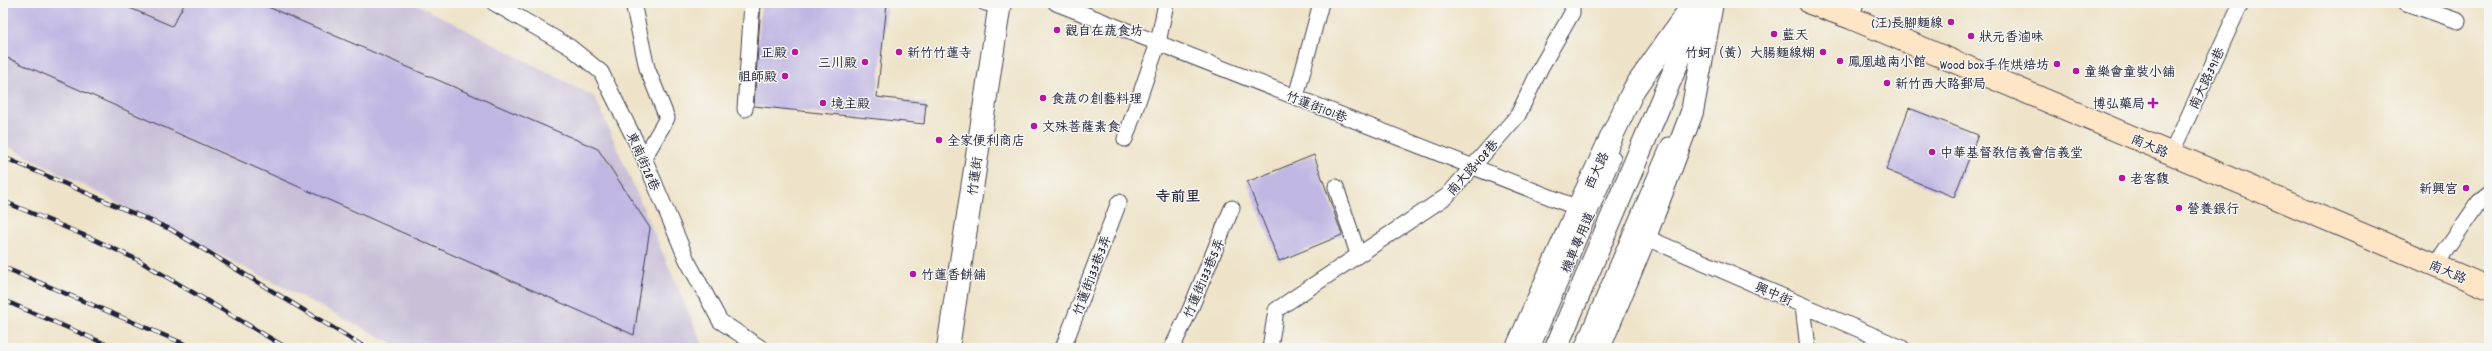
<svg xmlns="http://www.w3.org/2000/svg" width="2492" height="351" viewBox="0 0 2492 351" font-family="Dekko,'LXGW WenKai TC','Klee One',sans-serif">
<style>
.industrial{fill:#c9bfd7}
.building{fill:#bfb6e2}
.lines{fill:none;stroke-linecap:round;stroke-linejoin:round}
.service-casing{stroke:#413f50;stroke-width:17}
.minor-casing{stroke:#413f50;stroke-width:24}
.tertiary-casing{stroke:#413f50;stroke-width:24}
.secondary-casing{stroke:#413f50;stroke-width:24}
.service{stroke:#fff;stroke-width:15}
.minor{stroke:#fff;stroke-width:22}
.tertiary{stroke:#fff;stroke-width:22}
.secondary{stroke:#fde5c5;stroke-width:22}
.rail-casing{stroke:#22223b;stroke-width:4.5}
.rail{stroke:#f6f6f2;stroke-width:3;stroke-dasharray:9;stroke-linecap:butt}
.poi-dot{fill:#b5179e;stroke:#f6f6f2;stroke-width:1.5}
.labels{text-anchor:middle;stroke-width:3;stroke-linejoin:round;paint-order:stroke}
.poi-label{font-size:13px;fill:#22223b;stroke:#f6f6f2;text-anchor:start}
.street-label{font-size:13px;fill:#22223b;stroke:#f6f6f2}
.quarter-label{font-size:15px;font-weight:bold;fill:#22223b;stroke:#f6f6f2}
</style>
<rect width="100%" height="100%" fill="#f6f6f2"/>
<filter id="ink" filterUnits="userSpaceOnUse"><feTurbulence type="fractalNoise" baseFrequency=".025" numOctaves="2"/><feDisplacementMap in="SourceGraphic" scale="8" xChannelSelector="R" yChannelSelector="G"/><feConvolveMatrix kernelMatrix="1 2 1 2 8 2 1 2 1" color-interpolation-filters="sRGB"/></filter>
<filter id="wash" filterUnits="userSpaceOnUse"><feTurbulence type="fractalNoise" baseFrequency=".012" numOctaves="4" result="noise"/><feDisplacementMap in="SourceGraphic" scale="16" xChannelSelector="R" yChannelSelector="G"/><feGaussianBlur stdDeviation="0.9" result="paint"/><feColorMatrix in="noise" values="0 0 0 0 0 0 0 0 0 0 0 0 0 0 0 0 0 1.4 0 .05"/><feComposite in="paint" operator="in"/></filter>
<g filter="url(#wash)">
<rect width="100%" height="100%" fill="#eee3c8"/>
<!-- industrial -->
<path class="industrial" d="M3,3H415L595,97L704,348H402L3,144Z"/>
<g id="blocks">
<!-- building -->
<path class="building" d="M3,3H118L172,26L185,3H259L598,149L650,228L634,335L3,56Z
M761,3H887L877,97L926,103L924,124L754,106Z
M1909,108L1978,135L1954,197L1886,170Z
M1314,155L1342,235L1279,261L1247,182Z"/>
</g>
</g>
<g filter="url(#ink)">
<use href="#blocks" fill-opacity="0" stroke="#413f50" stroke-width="1"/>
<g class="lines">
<defs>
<path id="service" d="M494,3L570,47L601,72L644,158L687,260L720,321L761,348
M633,3L647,68L667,118L644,158
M985,3L1000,5
M1056,3L1578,208
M2406,3L2458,21
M1851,18L1856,3
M1296,97L1321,3
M745,109L752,3
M1125,139L1158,43L1166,3
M2171,154L2241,3
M1336,187L1358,254
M1645,237L1902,348
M2435,266L2479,202L2489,194
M1803,306L1808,348
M1063,348L1119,202
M1172,348L1190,310L1232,208
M1270,348L1276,310L1447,196L1518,115L1541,67L1572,13V3
M1532,348L1613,158
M1582,348L1669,145"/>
<path id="minor" d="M948,348L1000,3
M1517,348L1578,208L1634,89L1694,3
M1599,348L1645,237L1692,112L1712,3"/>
<path id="tertiary" d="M1556,348L1703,3"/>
<path id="secondary" d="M1810,3L1851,18L2489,288"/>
</defs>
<!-- service casing -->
<use href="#service" class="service-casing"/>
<!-- minor casing -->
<use href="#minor" class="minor-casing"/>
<!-- tertiary casing -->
<use href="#tertiary" class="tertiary-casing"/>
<!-- secondary casing -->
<use href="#secondary" class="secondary-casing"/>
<!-- service -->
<use href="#service" class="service"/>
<!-- minor -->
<use href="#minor" class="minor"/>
<!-- tertiary -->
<use href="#tertiary" class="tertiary"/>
<!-- secondary -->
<use href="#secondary" class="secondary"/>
<defs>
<path id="rail" d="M3,157L170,229L366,348
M3,201L93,239L138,260L287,348
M3,267L194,348
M3,300L115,348"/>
</defs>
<!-- rail casing -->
<use href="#rail" class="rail-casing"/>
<!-- rail -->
<use href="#rail" class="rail"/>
</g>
</g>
<!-- markers -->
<g class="poi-dot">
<circle cx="1951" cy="22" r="4"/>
<circle cx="1057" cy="30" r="4"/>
<circle cx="1774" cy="34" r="4"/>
<circle cx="1971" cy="36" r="4"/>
<circle cx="795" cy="52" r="4"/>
<circle cx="899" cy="52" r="4"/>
<circle cx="1823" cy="52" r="4"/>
<circle cx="1840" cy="61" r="4"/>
<circle cx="865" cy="62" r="4"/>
<circle cx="2057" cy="64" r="4"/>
<circle cx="2076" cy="71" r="4"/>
<circle cx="785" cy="76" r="4"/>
<circle cx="1887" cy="83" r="4"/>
<circle cx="1043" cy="98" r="4"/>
<circle cx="823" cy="103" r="4"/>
<path d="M2151 97h4v4h4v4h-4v4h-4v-4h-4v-4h4z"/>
<circle cx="1034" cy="126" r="4"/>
<circle cx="939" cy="140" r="4"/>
<circle cx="1932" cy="152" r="4"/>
<circle cx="2122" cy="178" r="4"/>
<circle cx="2466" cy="188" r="4"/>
<circle cx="2179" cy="208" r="4"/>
<circle cx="913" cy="274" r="4"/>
</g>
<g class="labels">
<!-- poi labels -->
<g class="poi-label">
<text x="1943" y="27" text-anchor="end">(汪)長腳麵線</text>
<text x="1065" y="35">觀自在蔬食坊</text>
<text x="1782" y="39">藍天</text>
<text x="1979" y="41">狀元香滷味</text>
<text x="787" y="57" text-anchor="end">正殿</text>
<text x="907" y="57">新竹竹蓮寺</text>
<text x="1815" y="57" text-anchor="end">竹蚵（黃）大腸麵線糊</text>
<text x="1848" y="66">鳳凰越南小館</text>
<text x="857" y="67" text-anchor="end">三川殿</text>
<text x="2049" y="69" text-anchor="end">Wood box手作烘焙坊</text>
<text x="2084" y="76">童樂會童裝小舖</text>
<text x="777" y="81" text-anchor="end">祖師殿</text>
<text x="1895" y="88">新竹西大路郵局</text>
<text x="1051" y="103">食蔬の創藝料理</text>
<text x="831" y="108">境主殿</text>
<text x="2145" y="108" text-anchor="end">博弘藥局</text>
<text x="1042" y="131">文殊菩薩素食</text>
<text x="947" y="145">全家便利商店</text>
<text x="1940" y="157">中華基督教信義會信義堂</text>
<text x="2130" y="183">老客馥</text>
<text x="2458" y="193" text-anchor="end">新興宮</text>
<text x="2187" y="213">營養銀行</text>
<text x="921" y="279">竹蓮香餅舖</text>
</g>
<!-- street labels -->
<g class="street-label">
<text transform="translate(2206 78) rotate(-65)" y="5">南大路391巷</text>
<text transform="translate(1317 106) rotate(21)" y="5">竹蓮街101巷</text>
<text transform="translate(2150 145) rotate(23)" y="5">南大路</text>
<text transform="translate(644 161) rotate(66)" y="5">東南街28巷</text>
<text transform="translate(1472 167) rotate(-48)" y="5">南大路408巷</text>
<text transform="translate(1596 170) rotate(-65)" y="5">西大路</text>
<text transform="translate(974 176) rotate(-82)" y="5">竹蓮街</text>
<text transform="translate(1577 242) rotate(-67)" y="5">機車專用道</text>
<text transform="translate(2448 271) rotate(23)" y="5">南大路</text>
<text transform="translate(1091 275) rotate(-69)" y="5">竹蓮街133巷3弄</text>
<text transform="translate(1203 278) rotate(-67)" y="5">竹蓮街133巷5弄</text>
<text transform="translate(1774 293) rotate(23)" y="5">興中街</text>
</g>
<!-- quarter labels -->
<g class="quarter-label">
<text x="1178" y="201">寺前里</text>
</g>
</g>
<!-- margin -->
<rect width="2492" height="351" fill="none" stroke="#f6f6f2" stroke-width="16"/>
</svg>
